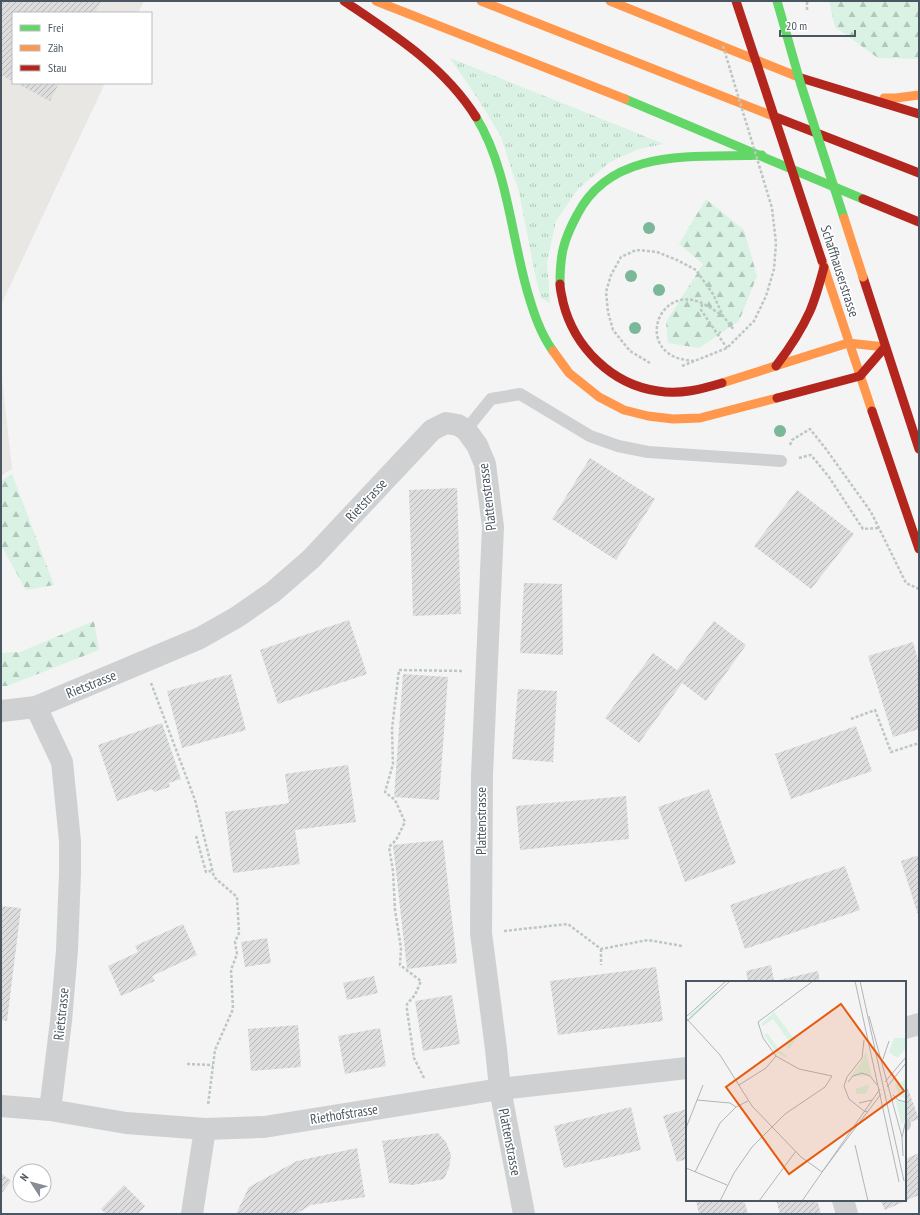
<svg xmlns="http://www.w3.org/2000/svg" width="920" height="1215" viewBox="0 0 920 1215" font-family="'PT Sans Narrow',sans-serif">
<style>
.commercial{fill:#e8e7e3}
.grass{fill:url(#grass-tufts)}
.forest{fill:url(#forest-firs)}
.building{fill:url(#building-hatch)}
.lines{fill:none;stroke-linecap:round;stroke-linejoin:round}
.path{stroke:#bcc7c4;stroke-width:2.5;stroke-dasharray:3 2;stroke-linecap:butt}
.lane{stroke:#ced0d2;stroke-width:12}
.street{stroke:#ced0d2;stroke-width:22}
.fast{stroke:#63d668;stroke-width:9}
.slow{stroke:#ff974d;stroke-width:9}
.jam{stroke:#b3261e;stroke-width:9}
.path-bridge{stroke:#bcc7c4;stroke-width:2.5;stroke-dasharray:3 2;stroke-linecap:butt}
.fast-bridge{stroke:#63d668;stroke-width:9}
.slow-bridge{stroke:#ff974d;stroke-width:9}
.jam-bridge{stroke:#b3261e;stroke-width:9}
.tree{fill:#7ab899}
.labels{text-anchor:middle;stroke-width:3.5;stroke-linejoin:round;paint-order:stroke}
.street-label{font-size:14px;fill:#4a5661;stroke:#fff}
.inset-road{fill:none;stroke:#b0b5b9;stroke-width:1}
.view{fill:#e8590c;fill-opacity:0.15;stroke:#e8590c;stroke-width:2}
.inset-edge{fill:none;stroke:#4a5661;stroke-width:2}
</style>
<defs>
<pattern id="grass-tufts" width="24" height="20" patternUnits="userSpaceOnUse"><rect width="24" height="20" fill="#d9f2e3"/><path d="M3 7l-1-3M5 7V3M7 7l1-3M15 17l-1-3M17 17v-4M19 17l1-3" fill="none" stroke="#b2c7bb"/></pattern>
<pattern id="forest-firs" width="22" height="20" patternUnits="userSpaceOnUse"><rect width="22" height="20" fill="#d9f2e3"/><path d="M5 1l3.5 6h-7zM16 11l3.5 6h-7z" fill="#b2c7bb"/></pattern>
<pattern id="building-hatch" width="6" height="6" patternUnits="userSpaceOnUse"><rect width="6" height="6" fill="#ddddde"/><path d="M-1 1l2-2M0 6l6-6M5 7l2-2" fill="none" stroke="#b5b6b7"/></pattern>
</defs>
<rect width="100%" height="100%" fill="#f4f4f4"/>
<!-- commercial -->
<path class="commercial" d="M1,1H144L138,13H13V83H105L1,305Z
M1,370L12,469L1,476Z"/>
<!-- grass -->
<path class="grass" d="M450,58L664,144L639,149L610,162L578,189L556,221L547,262L550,303L541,298L535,274L519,192L501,137L484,108Z"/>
<!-- forest -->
<path class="forest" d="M829,1H919V59L878,58L835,27Z
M706,199L744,230L757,276L739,321L699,348L668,343L666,322L703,264L679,244Z
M12,474L54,585L26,590L1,545V481Z
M94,621L99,650L7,686H1V653L20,652Z"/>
<!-- building -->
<path class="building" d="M1,1H101L95,13H13V81L1,75Z
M16,83H59L50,101Z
M590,458L655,499L616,560L552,519Z
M457,488L461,614L413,616L409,490Z
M797,490L854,534L811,589L754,546Z
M524,583L562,584L563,655L520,653Z
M349,620L367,674L278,704L260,650Z
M714,621L746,645L706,701L682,683L639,743L605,718L653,653L677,670Z
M913,642L919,663V729L893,737L868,656Z
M231,674L246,730L182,748L167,691Z
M403,674L448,677L439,800L394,797Z
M518,689L557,691L553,762L512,759Z
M162,723L181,779L169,783L170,787L154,792L152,789L117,801L98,745Z
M856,726L872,771L791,799L775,754Z
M348,765L356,822L295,830L300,864L233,873L225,812L289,803L285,774Z
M709,789L736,863L685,882L658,807Z
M626,796L629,839L520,850L516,806Z
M443,840L457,963L407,969L393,845Z
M919,855V918L901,861Z
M845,866L860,910L745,949L730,905Z
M1,906L21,908L7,1021L1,1020Z
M183,924L197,955L152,976L155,981L121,996L108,966L138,952L135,946Z
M267,938L271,963L245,967L241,942Z
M771,965L774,981L818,971L820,982H748L746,971Z
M656,967L663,1021L558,1035L550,981Z
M374,976L378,993L347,1000L343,983Z
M452,995L460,1044L423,1051L415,1001Z
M298,1025L301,1067L251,1071L248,1029Z
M380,1028L386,1066L345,1074L338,1036Z
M905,1081L919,1119L905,1124Z
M631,1107L641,1150L564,1168L554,1126Z
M687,1109V1159L677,1162L663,1116Z
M438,1133L446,1142L451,1155L449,1168L444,1179L413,1185L389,1183L382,1141Z
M357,1148L365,1197L311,1205L296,1214H236L249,1187L297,1161Z
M919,1153V1195L885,1210L880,1200H905V1159Z
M1,1173L11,1181L1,1194Z
M124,1185L145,1206L138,1214H106L101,1209Z
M700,1200H744L748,1214H699L696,1201Z
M776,1200H817L821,1214H780Z"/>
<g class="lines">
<!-- path -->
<path class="path" d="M807,10V1
M702,304L701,310L727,348
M694,361C685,360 676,359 668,353C644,335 661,294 693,300C703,302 714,310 723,316
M650,363L630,351L613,330L608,312L606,292L611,275L621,257L636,250L657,252L677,260L696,270L713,294L723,316L734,330
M682,366L727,348L754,321L766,296L774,269L776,243L772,208
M790,445L792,440L810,429L826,449L871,512L906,583L919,589
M799,458L811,455L829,477L863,529L879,528
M151,683L195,800L214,877L237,897L239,933L235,942L237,954L231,970L233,1009L215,1050L208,1105
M851,719L875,710L891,752L919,743
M196,836L206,872L211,871
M504,931L568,924L601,949L648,940L682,946
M601,949V965
M187,1064L213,1065
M424,1078L414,1058L407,1010V1004L415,995L421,981L400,965L401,948L395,910L393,871L389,847L396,840L405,822L395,800L385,792L393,764L392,729L399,670L462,671"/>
<!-- lane -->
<path class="lane" d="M466,430L491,399L520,394L590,436L618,446L648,452L781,461
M905,1125V1124"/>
<!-- street -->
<path class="street" d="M1,711L36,707
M905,1028L919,1024
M1,1106L50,1110L126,1123L205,1129L264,1127L500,1089L687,1068
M50,1110L61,1021L67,950L70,873V841L62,762L36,707L200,638L237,617L273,592L311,559L432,430L446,423L458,425L466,430L477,445L485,464L493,527L482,775L481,933L496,1049L500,1089L524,1214
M843,1200L847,1214
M192,1214L205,1129"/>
<!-- fast -->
<path class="fast" d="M625,99L863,199
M476,117C507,167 511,234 527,290C533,311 540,333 553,351
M560,284C560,255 563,241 577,215C612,146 697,158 762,155"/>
<!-- slow -->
<path class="slow" d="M376,1L625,99
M481,1L778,118
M610,1L801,78
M884,98H896L919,95
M822,261L872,411
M553,351L569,373L599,397L624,410L648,416L673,419L700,418L777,398
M722,383L848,343L885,347"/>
<!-- jam -->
<path class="jam" d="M344,1C393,34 444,66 476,117
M801,78L919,114
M778,118L919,173
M863,199L919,222
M863,277L919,449
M560,284C560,290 562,296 563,302C574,347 612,385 658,391C680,395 702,389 722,383
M776,366C789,349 801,331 810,311C816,297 820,282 824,267
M777,398L860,376L885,347
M872,411L919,549"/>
<!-- path-bridge -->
<path class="path-bridge" d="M723,46L772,208"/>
<!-- fast-bridge -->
<path class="fast-bridge" d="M777,1L801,85L844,218"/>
<!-- slow-bridge -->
<path class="slow-bridge" d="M844,218L863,277"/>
<!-- jam-bridge -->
<path class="jam-bridge" d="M736,1L822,261"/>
</g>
<!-- trees -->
<g class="tree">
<circle cx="649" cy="228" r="6"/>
<circle cx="631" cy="276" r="6"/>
<circle cx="659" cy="290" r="6"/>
<circle cx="635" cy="328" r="6"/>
<circle cx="780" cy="431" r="6"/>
</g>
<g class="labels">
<!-- street labels -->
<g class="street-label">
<text transform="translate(840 271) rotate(72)" y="5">Schaffhauserstrasse</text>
<text transform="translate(487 497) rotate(-97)" y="5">Plattenstrasse</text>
<text transform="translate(366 500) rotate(-47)" y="5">Rietstrasse</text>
<text transform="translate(91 684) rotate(-22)" y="5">Rietstrasse</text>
<text transform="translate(481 821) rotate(-90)" y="5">Plattenstrasse</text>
<text transform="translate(61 1014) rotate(-84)" y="5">Rietstrasse</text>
<text transform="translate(344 1114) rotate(-9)" y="5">Riethofstrasse</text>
<text transform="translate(510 1142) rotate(79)" y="5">Plattenstrasse</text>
</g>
</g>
<!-- overview -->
<g transform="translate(686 981)">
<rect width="220" height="220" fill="#f4f4f4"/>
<path d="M31,10V13L4,39V34ZM208,57H220V67L211,77L203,71ZM180,70L186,96L184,94L164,96L176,80ZM209,119L220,122V135L216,144Z" fill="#d9f2e3"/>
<path d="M88,31L105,54L111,57L103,68L101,66L103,60L87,38L77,45L75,43ZM81,52L94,70L102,75L100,77L90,71L78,54ZM220,98V117H219L213,115L209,104ZM184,103L180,113H170V108Z" fill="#d9f2e3"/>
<path class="inset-road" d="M169,0L213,201M174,0L218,200M183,35L216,156M0,36L40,0M0,37L34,74L66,125L115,176L136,191M0,41L44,0M178,59L176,77L161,96L158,105L163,118L178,130L182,131M90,75L77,57L72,41L127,0M197,78L203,60M162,101L167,95L176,92L184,95L191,104M199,101L220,76M201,106L220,82M207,114L212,119L220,121M11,119L44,122L50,126M173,122L186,119M0,147L17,104M169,164L182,220M217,175L216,156L220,139M0,187L41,204M9,191L34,142L50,126L62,120M136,191L195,113M34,220L48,192L66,166L99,133L139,106L146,95L113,88L90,75L80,87L53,104M73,220L110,170M116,220L194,108"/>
<path class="view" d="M155,23L218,110L103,193L40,106Z"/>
<rect width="220" height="220" class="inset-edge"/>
</g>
<!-- border -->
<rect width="920" height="1215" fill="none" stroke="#4a5661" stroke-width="4"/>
<!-- legend -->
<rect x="12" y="12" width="140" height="72" fill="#ffffff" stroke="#b7bbc0"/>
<rect x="20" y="25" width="20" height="6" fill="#63d668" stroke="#b7bbc0"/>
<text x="48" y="32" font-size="12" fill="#4a5661">Frei</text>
<rect x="20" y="45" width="20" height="6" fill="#ff974d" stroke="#b7bbc0"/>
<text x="48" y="52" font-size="12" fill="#4a5661">Zäh</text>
<rect x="20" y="65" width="20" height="6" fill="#b3261e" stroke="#b7bbc0"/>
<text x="48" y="72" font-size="12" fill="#4a5661">Stau</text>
<!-- north arrow -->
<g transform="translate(32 1183) rotate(306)"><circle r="19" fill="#ffffff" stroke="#b7bbc0"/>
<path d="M0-3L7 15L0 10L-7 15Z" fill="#868d94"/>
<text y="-6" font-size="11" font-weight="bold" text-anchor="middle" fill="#4a5661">N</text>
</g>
<!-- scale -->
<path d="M780 30v6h75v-6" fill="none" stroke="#4a5661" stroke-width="2"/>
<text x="786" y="30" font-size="12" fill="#4a5661" stroke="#ffffff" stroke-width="3" paint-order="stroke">20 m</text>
</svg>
